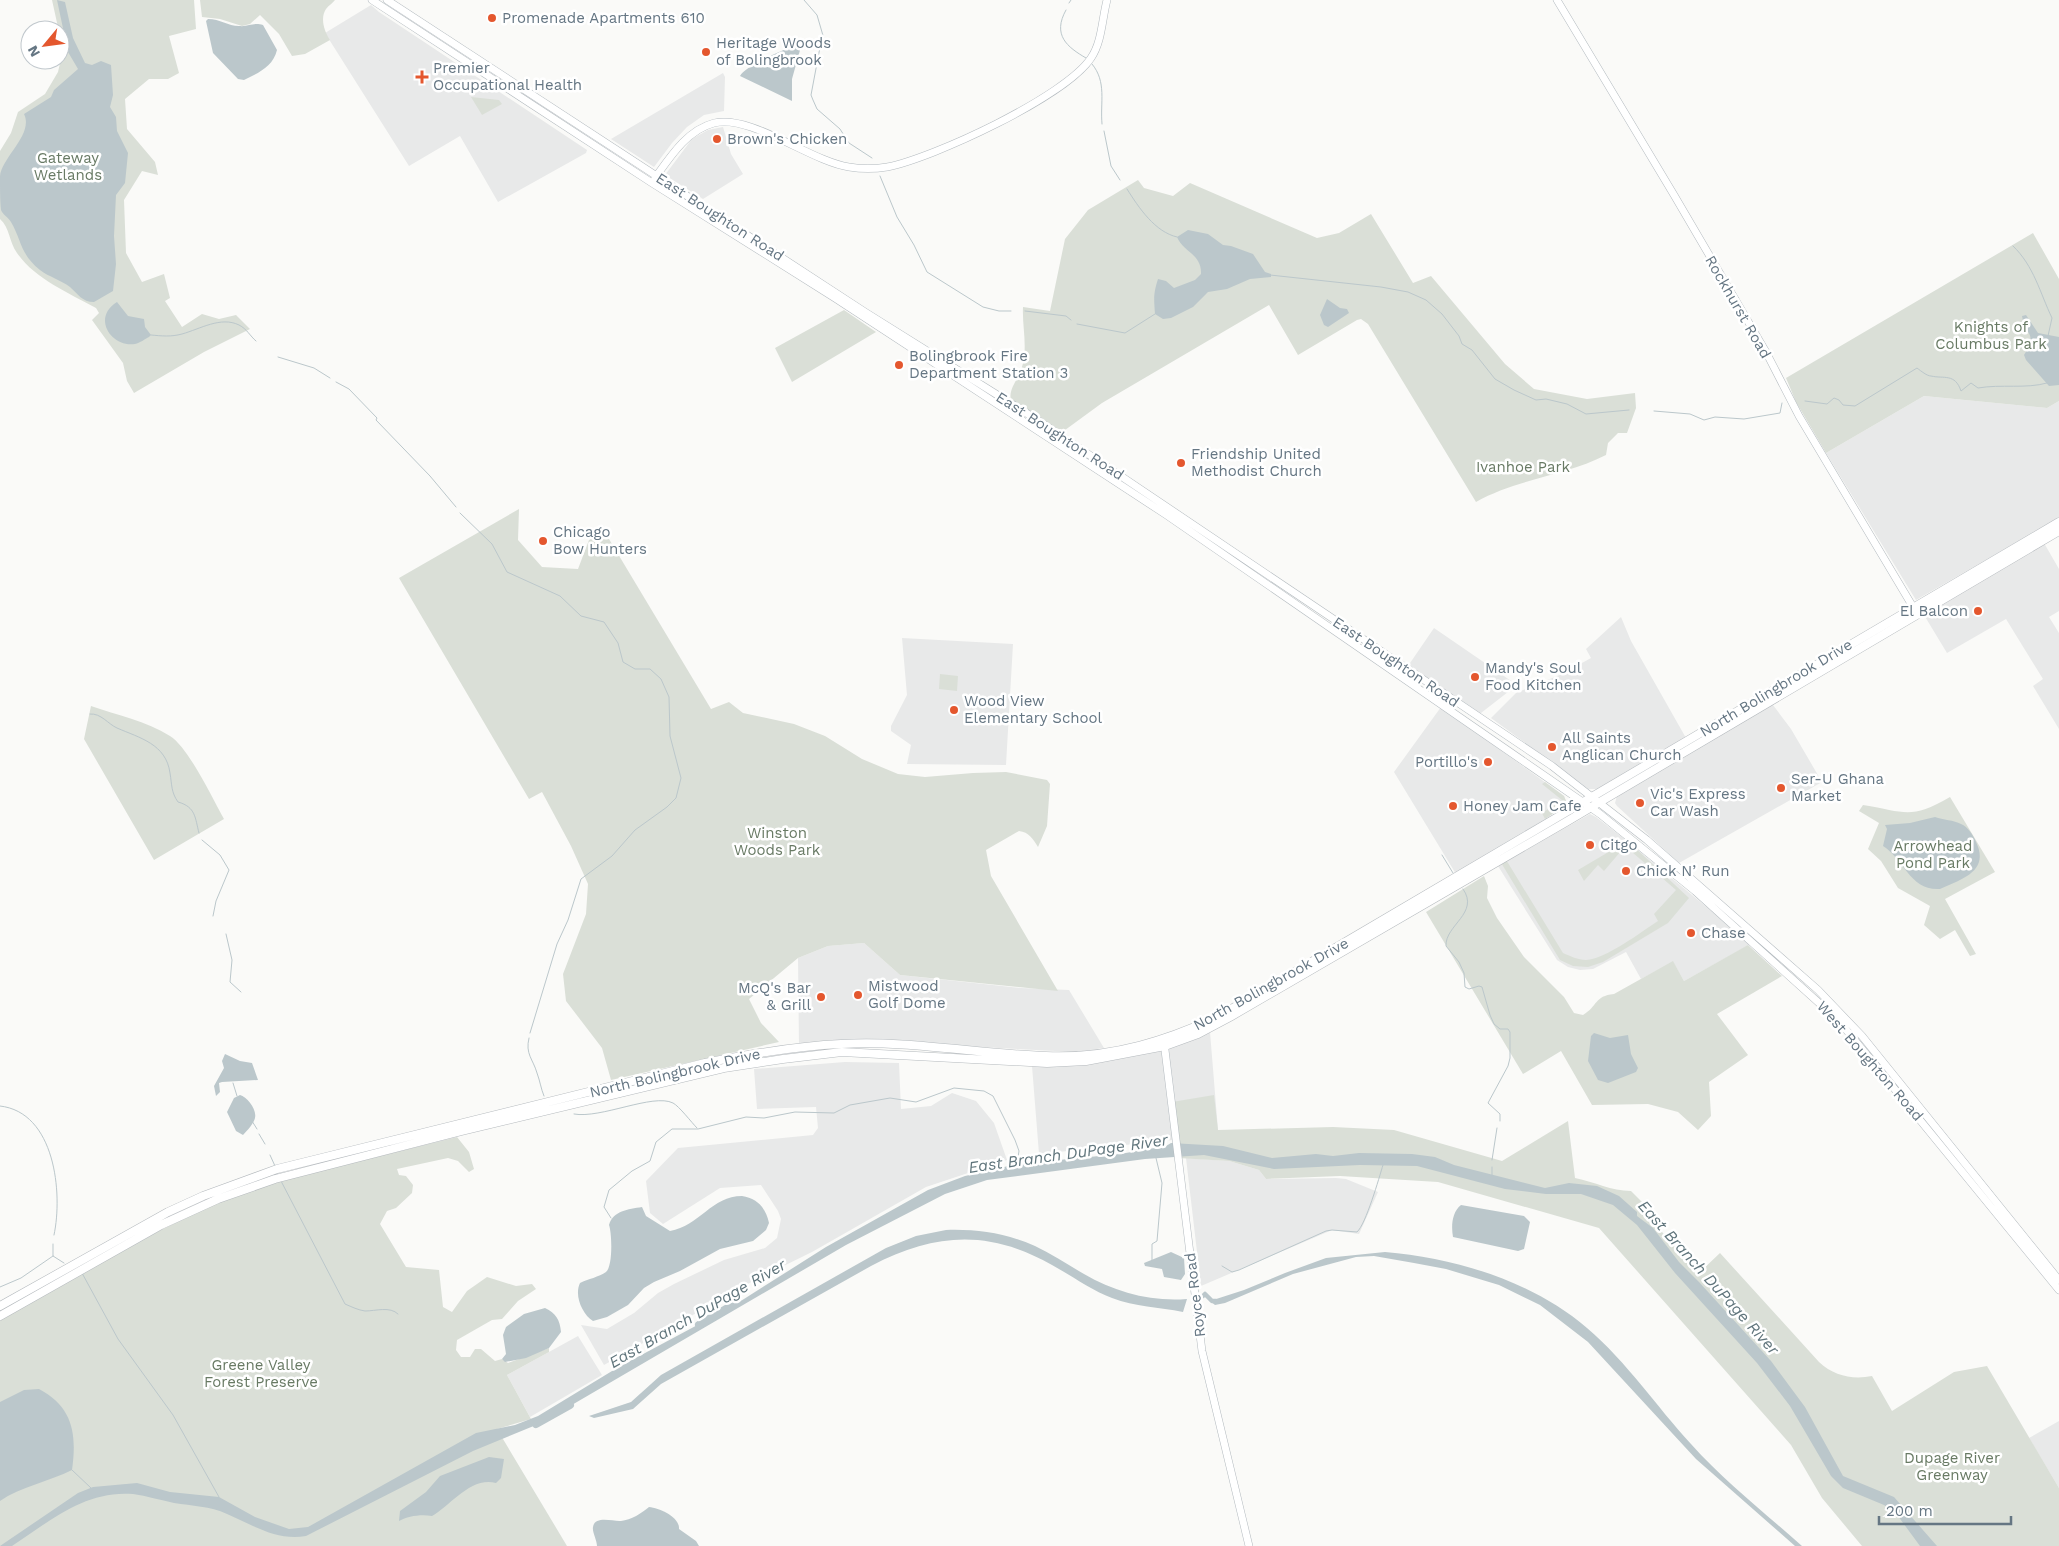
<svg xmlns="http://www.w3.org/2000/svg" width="2059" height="1546" viewBox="0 0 2059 1546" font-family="'Work Sans',sans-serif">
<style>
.built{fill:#e8e9e9}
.green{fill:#dadfd7}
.water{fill:#bbc7cb}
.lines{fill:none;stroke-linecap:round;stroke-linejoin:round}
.stream{stroke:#bbc7cb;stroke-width:1}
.canal{stroke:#bbc7cb;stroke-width:4.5}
.river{stroke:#bbc7cb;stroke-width:8}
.secondary-casing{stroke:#b3babf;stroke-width:8}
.primary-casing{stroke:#b5babe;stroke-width:9}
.secondary{stroke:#fff;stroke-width:7}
.primary{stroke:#fff;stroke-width:8}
.poi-dot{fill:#e4572e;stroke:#fff;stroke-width:2}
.labels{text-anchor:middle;stroke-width:5;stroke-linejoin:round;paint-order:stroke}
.poi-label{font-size:15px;fill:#657683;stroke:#fff;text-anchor:start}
.park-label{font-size:15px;fill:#687a64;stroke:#fff}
.street-label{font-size:15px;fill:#657683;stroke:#fff}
.water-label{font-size:16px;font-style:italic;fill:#60757c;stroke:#fff}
</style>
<rect width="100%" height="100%" fill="#fafaf8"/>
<!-- built -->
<path class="built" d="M371,5L379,12L587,150L586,153L498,202L460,136L409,166L325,33Z
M723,73L725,77L724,111L704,115L687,127L672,143L654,167L611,139Z
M723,127L731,154L743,174L703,199L665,175L692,139L708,130Z
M1924,396L2047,408L2059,401V518L1916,600L1826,453Z
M2044,543L2059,569V611L2049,617L2059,633V729L2033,686L2043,679L2006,619L1947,653L1924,615Z
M1621,617L1631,641L1686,738L1597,789H1588L1491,718L1516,693L1562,674L1591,658L1586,649Z
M1434,628L1517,685L1481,713L1477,714L1408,666Z
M902,638L1013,644L1006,765L907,764L911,745L891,731V726L907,695Z
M1770,705H1773L1791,729L1822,782L1679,863L1617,806L1615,803L1617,796Z
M1441,707L1564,796L1566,801L1564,806L1545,819L1456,874L1394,772Z
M1590,814L1596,817L1627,841L1751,944L1684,981L1673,962L1641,979L1626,952L1593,969L1580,970L1568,967L1557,960L1498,866Z
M864,943L900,975L1021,988L1069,990L1104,1048L1075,1052L961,1046H799L798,958L828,946Z
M1210,1032L1218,1130L1178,1133L1168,1048Z
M1162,1049L1173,1140L1039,1154L1032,1066L1098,1063Z
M845,1062L899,1063L901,1109L931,1106L952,1093L976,1101L994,1123L1007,1160L926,1187L812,1252L753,1281L604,1365L581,1325L607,1329L634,1313L658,1293L674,1284L724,1260L765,1248L777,1238L781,1219L778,1211L761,1185L720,1188L663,1224L650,1213L646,1181L678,1148L813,1135L818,1128L816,1107L757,1109L754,1069Z
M1186,1158L1229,1161L1259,1170L1266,1179L1336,1178L1346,1179L1378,1192L1359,1234L1332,1230L1201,1286Z
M578,1336L602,1375L530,1417L507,1375Z
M2059,1421V1488L2029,1438Z"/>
<!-- green -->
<path class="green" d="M52,0H194L196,29L169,36L179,73L168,79H149L125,99L127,129L155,162L158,175L142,171L124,200L126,253L142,282L164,274L170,298L165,301L182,327L202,314L219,319L236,315L250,329L204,352L134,393L127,381L123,363L92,320L99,313L96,308C69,293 35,279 17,253C9,242 10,228 0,219V151L11,133L18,112L45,94L58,72L63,50Z
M200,0H335C333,3 329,5 326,9C320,18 324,31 330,40L305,54L292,56L279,34L260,15L250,24L242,26L220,19L202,17Z
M471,97L499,100L502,104L482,115Z
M1138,180L1144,188L1173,196L1190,183L1317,238L1339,233L1371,214L1413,283L1431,276L1505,364L1534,389L1587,399L1635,393L1636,408L1627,433H1618L1608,443L1606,455C1565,476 1516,479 1476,502L1368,324L1361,319L1357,320L1298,355L1269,305L1102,403L1061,433L1011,400C1008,389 1019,378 1022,367C1028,347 1022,327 1023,307L1050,311L1065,239L1088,210Z
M2033,233L2059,279V401L2047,408L1924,396L1826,453L1796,402L1786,378Z
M844,310L876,332L792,382L775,348Z
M519,509L518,540L542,567L578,569L589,540L603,529L711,709L729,702L743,713L794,724L825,736L862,759L898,774L925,777L973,773L1006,772L1047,780L1050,784L1047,826L1038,847C1033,839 1029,832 1019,831L986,850L991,876L1058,991L900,975L864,943L828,946L798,958L749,999L761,1023L779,1042L611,1080L602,1048L566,1001L563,974L586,914L588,884L571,846L542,792L529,799L399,578Z
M940,674L958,676L957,691L939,689Z
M91,706C117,715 146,721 170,736C189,748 212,798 224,819L154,860L84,739Z
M1545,782L1564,796L1566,801L1564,806L1545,819L1542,813L1562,800L1542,784Z
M1950,797L1995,872L1945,899L1976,954L1970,956L1955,930L1940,939L1924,925L1930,906L1898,888L1881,861L1868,849L1879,823L1859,811L1863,805C1906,812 1910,820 1950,797Z
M1630,843L1689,898L1668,923L1603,962L1588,967L1573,966L1560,960L1500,861L1505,858L1563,953C1570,956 1578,960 1586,960C1606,959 1641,932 1658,921L1654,914L1676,890L1625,846Z
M1617,847L1621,851L1604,871L1598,865L1584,881L1578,870Z
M1484,876L1488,886L1487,898L1497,918L1524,957L1564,997L1574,1013L1583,1015C1598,1006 1594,996 1614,994L1673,961L1684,981L1748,945L1782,976L1717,1014L1748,1055L1709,1082L1711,1116L1698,1130L1678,1112L1648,1104L1592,1105L1561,1051L1523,1074L1426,912Z
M1214,1095L1218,1130L1333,1127L1394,1130L1502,1161L1568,1121L1575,1178C1595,1182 1611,1191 1631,1191L1656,1216L1662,1232L1700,1272L1720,1253L1819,1362C1834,1376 1853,1380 1872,1376L1892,1411L1954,1372L1987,1366L2059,1488V1546H1862L1822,1498L1791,1445L1599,1228L1438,1182L1340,1176L1266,1179L1259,1170L1229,1161L1178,1158L1172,1102Z
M457,1137L469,1152L474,1169L469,1172L458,1161L448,1158L397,1169L399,1175L406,1176L413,1185L412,1193L396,1208L387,1211L380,1224L406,1267L439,1270L443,1307L452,1312L467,1291L487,1277L516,1286L532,1284L536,1289L518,1301L502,1319L492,1320L457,1340L456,1350L461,1357H470L475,1349H481L495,1361L502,1359L508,1363L549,1348V1352L507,1375L531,1419L497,1429L567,1546H0V1319L157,1232L220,1201L275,1182Z"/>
<!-- water -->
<path class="water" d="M57,0L65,2L73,38L85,63L92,65L101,61L111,65L113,95L110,107L116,117L117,131L128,153L125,183L116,195L114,236L116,264L113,291L94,302C82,302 78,294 70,287C61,280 49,277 40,270C20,254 22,241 11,222C8,217 3,215 1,210C0,201 0,186 0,176C2,157 34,134 24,114L51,97L54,90L78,69L68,52Z
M208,19C220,19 228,26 239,26C249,27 253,22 263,25L277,50C273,67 258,73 244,80L238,79L213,53L206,21Z
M802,43L792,79V101L740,76C746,65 789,47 802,43Z
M1188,230L1208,234L1223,245L1231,246L1253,254L1265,272L1271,274V277L1250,279L1227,289L1208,292L1193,307L1171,318L1163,319L1155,314C1154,298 1153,295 1158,279L1166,281L1174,288L1195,280L1201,274C1202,254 1183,252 1177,237Z
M1327,299L1340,308L1347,309L1349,313L1328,327L1324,325L1320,315Z
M117,302L128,316L144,319L145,327L151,335L149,337C145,339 140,343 135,344C112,348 91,318 117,302Z
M2026,315L2038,333L2059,337V385L2049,386L2026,360L2024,355C2038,331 2026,338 2022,316Z
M1935,817C1943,820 1954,820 1961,824C1968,827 1973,835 1976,842C1990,871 1962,879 1940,889C1910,891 1904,859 1883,846L1887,829L1885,825L1910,823Z
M1594,1033L1610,1038L1628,1035L1631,1054L1638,1068L1636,1072L1608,1083L1598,1080L1588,1061L1591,1036Z
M225,1054L240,1061L252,1063L258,1080L222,1082L219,1083L220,1092L216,1096L214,1086L224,1068L222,1061Z
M240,1095C247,1097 257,1109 255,1118C254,1123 247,1131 243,1135L236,1131L227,1112L234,1098Z
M1171,1143L1223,1146L1272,1158L1316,1154L1333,1156L1359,1153L1412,1154L1435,1157L1454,1165L1545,1188L1569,1183L1597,1186L1619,1196L1637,1212V1216L1653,1228L1679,1262L1699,1282L1771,1361L1805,1407L1843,1476L1894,1497L1937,1546H1920L1895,1512L1884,1505L1843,1488L1831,1476L1790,1406L1757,1363L1675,1273L1637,1225L1613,1205L1581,1194H1546L1505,1189L1417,1166L1360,1165L1274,1169L1204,1155L1145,1159L987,1180L945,1194L846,1245L541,1423L473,1451L306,1536C276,1541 253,1525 227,1514C210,1506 192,1506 174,1503C160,1500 147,1496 133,1494C85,1490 50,1521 12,1546H0L78,1493L93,1487L137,1483L170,1492L219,1497L255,1517L289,1529L308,1527L476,1433L515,1425L538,1416L617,1368L733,1306L826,1247L928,1190L965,1176L1017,1164L1120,1154L1166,1146Z
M742,1196C757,1198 766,1208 769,1223L766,1230L753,1241L720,1249L680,1271L654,1282L644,1288L628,1305L607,1317L593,1321C582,1314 574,1295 580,1283C588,1279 599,1277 606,1272C613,1266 612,1233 609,1225C613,1211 628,1209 642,1207L646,1216L670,1231C699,1226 712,1196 742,1196Z
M1461,1205L1524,1216L1530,1222L1524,1249L1518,1251L1453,1237C1451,1226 1452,1212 1461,1205Z
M946,1230C977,1229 1006,1233 1035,1246C1052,1254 1068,1265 1084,1274C1115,1292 1151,1302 1187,1299L1183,1312C1159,1307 1135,1307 1112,1298C1091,1290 1072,1276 1052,1265C988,1229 935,1233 871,1266L661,1384L633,1409L594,1418L589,1416L631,1402L661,1375L886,1248L916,1236Z
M1171,1252L1184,1258L1185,1274L1181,1280L1164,1277L1162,1269L1145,1266L1144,1263Z
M1385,1252C1456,1258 1532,1281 1587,1328C1627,1362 1656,1406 1691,1444C1724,1481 1765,1513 1802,1546H1795L1696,1459L1588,1342L1540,1305L1499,1285L1446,1269L1414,1263L1374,1256L1356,1257L1293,1274L1225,1303L1215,1305L1210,1301L1244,1290L1285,1273L1326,1258Z
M545,1308C556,1313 560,1320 561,1332L549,1348L526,1358L505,1362L502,1359L506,1354L503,1335L506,1327L524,1314Z
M39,1389C73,1407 77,1434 72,1470C50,1481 20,1487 0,1501V1402L24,1390Z
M489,1457L504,1459L501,1478L496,1483C471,1476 450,1506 432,1516C421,1514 408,1516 399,1521L400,1511L426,1492L440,1476Z
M649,1507C660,1508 680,1517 679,1529L696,1541L699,1546H597C597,1540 592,1532 593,1527C595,1515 614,1522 621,1521C631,1520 642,1513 649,1507Z"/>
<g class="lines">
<!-- stream -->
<path class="stream" d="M804,0L817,15L824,39L821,42L811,95L813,100L817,109L840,129L849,143L872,158
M1069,3L1071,0
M1066,10C1052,35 1067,47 1086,58
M1092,64C1107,82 1100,102 1102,124
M1104,131L1111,166L1120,180
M880,176L897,217L914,245L927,272L983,307L999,311H1011
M1127,189C1139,208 1155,232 1177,237
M2013,246C2034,266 2040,293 2052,318L2048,336
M1270,275L1381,287L1408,292L1426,300L1442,314L1459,336L1462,344L1472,350L1495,379L1514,390L1536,400L1546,399L1567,404L1586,414L1629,410
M1025,311L1066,316L1071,320
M1077,324L1125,333L1155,314
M151,335C162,336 171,337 182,334C200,329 221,316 239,325C247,329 250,336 256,341
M278,357L314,368L330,378
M336,382L349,389L377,418L376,420L430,476L456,507
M1805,401L1827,404L1834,398L1839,400L1843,405L1855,406L1917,368C1921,371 1927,376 1931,376C1944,379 1955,373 1961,391L1971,383L1978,388C2001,384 2026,389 2047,383
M1654,411L1690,414L1704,420L1715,417L1744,419L1780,413L1782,403
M460,513L492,544L507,572L560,596L581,616L604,622L618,643L623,662L635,669H650L661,679L669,697L670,736L681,778L676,798L667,807L635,830L612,856L581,879L568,920L557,944L530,1033
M90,714C101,713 108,724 117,728C140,738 166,744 170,773C172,785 171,792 178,802C196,807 195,818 199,833
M202,840L220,855L229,870L216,901L213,916
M1442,855L1453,873
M1463,889C1480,913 1445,925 1446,946L1459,962L1464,973L1465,987L1469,989L1479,986L1482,987L1490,1015L1494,1024L1500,1029H1508L1510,1032V1058L1508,1066L1488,1103L1500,1114V1121
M226,934L232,960L230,982L241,992
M529,1038C525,1054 533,1059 537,1073C540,1081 541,1089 544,1096
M233,1083L237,1096
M0,1106C55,1112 63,1193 54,1235
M574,1114C601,1119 653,1093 673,1103C679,1106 692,1123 697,1128
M252,1121L257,1129
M259,1134L265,1144
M270,1155L275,1166
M1492,1160L1497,1128
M1492,1176V1167
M281,1181L345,1304C352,1307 358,1310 365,1311C376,1311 390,1306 398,1314
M611,1218L604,1207L609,1190L632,1171L650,1161L656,1142L672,1129H698L746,1117L764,1118L795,1112L834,1113L850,1105L890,1098L916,1102L954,1088L984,1091L993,1096L1015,1140L1019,1151L1017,1163
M53,1244V1256L64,1263
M1152,1260V1244L1157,1241L1162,1183L1156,1158
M1222,1266L1232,1272L1239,1270L1326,1231L1332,1230L1357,1232C1366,1224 1379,1178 1383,1165
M82,1273L118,1339L173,1415L219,1497
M0,1287L21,1278L53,1256
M72,1470L91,1488"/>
<!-- canal -->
<path class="canal" d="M1203,1296L1205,1294L1212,1301H1216"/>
<!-- river -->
<path class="river" d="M699,1325L738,1302
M536,1424L570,1405"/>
<defs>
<path id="secondary" d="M372,0L652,183L835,298L1168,516L1600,814L1695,891L1839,1021L2059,1290
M387,0L865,312L1039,421L1552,766L1647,840L1818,990L1862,1036L2059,1280
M1557,0L1674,195L1766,352L1799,416L1916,612
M655,178C670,157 687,130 714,123C751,114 810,161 849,167C861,169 875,169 887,167C933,158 1065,97 1091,58C1102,42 1102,19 1107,0
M1164,1042L1202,1351L1249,1546"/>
<path id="primary" d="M0,1306L168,1212L203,1196L277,1169L705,1063C750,1054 795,1046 841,1044C909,1040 978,1054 1046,1056C1109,1059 1173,1040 1228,1011L2059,522
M0,1316L161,1225L218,1199L275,1179L462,1131L724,1068L783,1059L842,1052L1047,1063L1086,1061L1165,1046L1198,1034L1230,1017L1566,822L2059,531"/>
</defs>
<!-- secondary casing -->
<use href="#secondary" class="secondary-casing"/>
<!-- primary casing -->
<use href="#primary" class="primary-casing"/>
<!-- secondary -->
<use href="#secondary" class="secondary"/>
<!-- primary -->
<use href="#primary" class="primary"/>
</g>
<!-- markers -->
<g class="poi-dot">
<circle cx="492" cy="18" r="5"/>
<circle cx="706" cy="52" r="5"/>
<path d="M419.5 69.5h5v5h5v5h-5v5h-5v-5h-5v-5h5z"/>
<circle cx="717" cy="139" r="5"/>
<circle cx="899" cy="365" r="5"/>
<circle cx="1181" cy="463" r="5"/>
<circle cx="543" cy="541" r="5"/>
<circle cx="1978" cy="611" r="5"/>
<circle cx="1475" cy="677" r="5"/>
<circle cx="954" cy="710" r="5"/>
<circle cx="1552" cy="747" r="5"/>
<circle cx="1488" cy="762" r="5"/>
<circle cx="1781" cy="788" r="5"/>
<circle cx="1640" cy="803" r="5"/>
<circle cx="1453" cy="806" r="5"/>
<circle cx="1590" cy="845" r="5"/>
<circle cx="1626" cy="871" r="5"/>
<circle cx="1691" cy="933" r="5"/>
<circle cx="858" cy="995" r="5"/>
<circle cx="821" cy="997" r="5"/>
</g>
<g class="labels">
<!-- poi labels -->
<g class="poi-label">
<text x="502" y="23">Promenade Apartments 610</text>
<text x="716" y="48">Heritage Woods<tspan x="716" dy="17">of Bolingbrook</tspan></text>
<text x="433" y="73">Premier<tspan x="433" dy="17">Occupational Health</tspan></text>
<text x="727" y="144">Brown's Chicken</text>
<text x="909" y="361">Bolingbrook Fire<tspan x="909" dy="17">Department Station 3</tspan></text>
<text x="1191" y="459">Friendship United<tspan x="1191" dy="17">Methodist Church</tspan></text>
<text x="553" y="537">Chicago<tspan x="553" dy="17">Bow Hunters</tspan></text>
<text x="1968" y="616" text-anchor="end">El Balcon</text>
<text x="1485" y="673">Mandy's Soul<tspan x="1485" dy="17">Food Kitchen</tspan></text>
<text x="964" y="706">Wood View<tspan x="964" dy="17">Elementary School</tspan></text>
<text x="1562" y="743">All Saints<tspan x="1562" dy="17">Anglican Church</tspan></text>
<text x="1478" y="767" text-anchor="end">Portillo's</text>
<text x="1791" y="784">Ser-U Ghana<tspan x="1791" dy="17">Market</tspan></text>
<text x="1650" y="799">Vic's Express<tspan x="1650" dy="17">Car Wash</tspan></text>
<text x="1463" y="811">Honey Jam Cafe</text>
<text x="1600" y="850">Citgo</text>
<text x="1636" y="876">Chick N’ Run</text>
<text x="1701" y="938">Chase</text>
<text x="868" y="991">Mistwood<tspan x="868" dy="17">Golf Dome</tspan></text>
<text x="811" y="993" text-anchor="end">McQ's Bar<tspan x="811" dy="17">&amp; Grill</tspan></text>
</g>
<!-- park labels -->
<g class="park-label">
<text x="68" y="163">Gateway<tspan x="68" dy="17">Wetlands</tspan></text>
<text x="1991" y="332">Knights of<tspan x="1991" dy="17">Columbus Park</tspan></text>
<text x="1523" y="472">Ivanhoe Park</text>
<text x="777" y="838">Winston<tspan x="777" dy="17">Woods Park</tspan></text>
<text x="1933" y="851">Arrowhead<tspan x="1933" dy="17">Pond Park</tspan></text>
<text x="261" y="1370">Greene Valley<tspan x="261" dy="17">Forest Preserve</tspan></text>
<text x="1952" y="1463">Dupage River<tspan x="1952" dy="17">Greenway</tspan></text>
</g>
<!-- street labels -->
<g class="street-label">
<text transform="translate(720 217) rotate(33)" y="5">East Boughton Road</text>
<text transform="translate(1738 307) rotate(60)" y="5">Rockhurst Road</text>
<text transform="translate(1060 436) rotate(33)" y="5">East Boughton Road</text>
<text transform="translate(1396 662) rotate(34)" y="5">East Boughton Road</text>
<text transform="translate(1776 688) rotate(-31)" y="5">North Bolingbrook Drive</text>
<text transform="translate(1271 984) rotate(-29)" y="5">North Bolingbrook Drive</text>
<text transform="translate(1870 1061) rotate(49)" y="5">West Boughton Road</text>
<text transform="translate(675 1073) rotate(-13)" y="5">North Bolingbrook Drive</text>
<text transform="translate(1195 1295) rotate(-97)" y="5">Royce Road</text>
</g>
<!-- water labels -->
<g class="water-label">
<text transform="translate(1068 1153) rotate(-8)" y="6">East Branch DuPage River</text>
<text transform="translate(1709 1277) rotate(48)" y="6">East Branch DuPage River</text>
<text transform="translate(697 1313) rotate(-30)" y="6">East Branch DuPage River</text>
</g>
</g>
<!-- north arrow -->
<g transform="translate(45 45) rotate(241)"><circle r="24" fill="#ffffff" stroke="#c1c8cd"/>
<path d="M0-4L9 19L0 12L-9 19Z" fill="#e4572e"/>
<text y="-8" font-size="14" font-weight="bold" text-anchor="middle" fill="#657683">N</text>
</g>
<!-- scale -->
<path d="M1879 1516v8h132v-8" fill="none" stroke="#657683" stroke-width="2.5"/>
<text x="1886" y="1516" font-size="15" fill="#657683" stroke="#ffffff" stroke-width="4" paint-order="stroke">200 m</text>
</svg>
